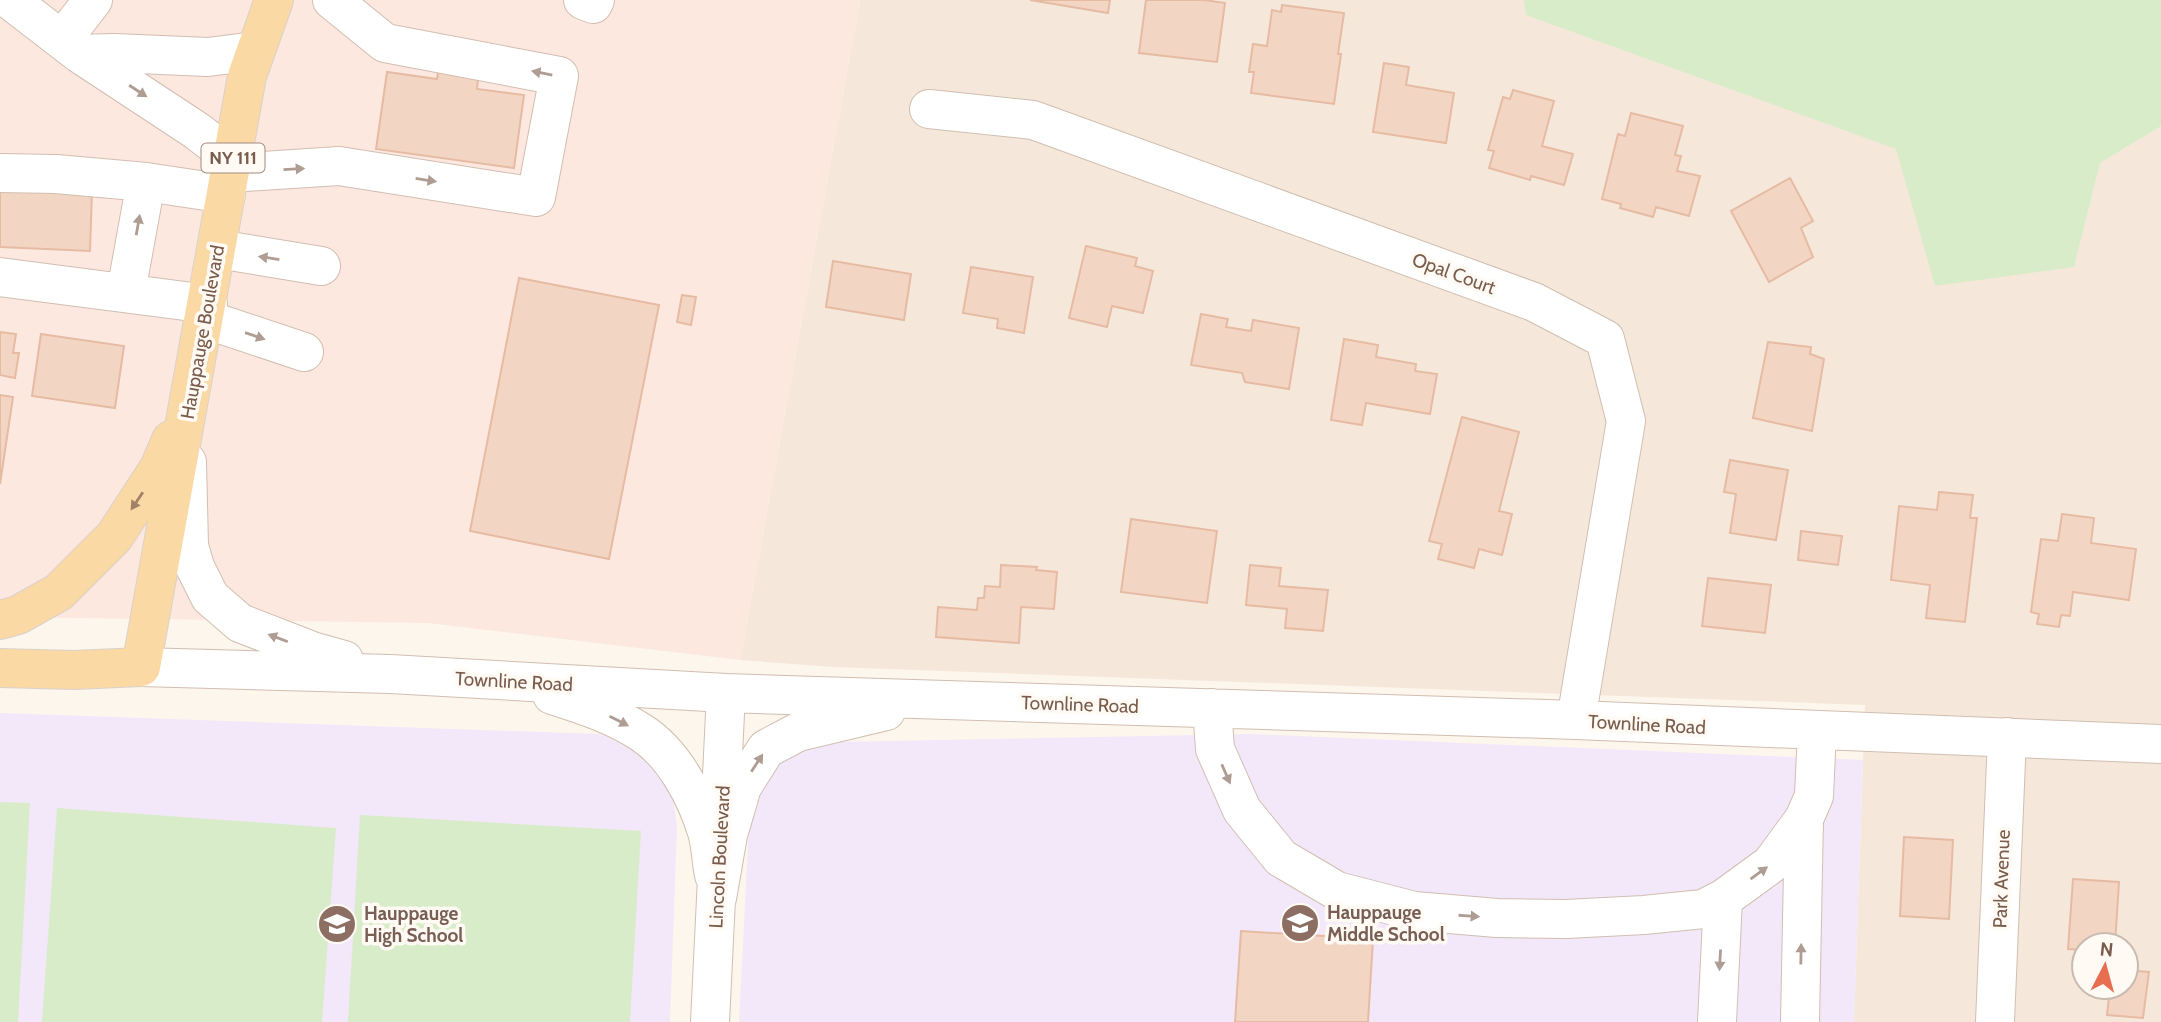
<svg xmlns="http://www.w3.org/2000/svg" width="2161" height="1022" viewBox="0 0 2161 1022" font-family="Cabin,sans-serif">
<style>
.residential{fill:#f5e8da;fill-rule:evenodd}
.commercial{fill:#fde8e0}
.education{fill:#f3e8fa}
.green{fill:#d8ecc9}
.building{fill:#f3d5c3;stroke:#e6bba3;stroke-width:2}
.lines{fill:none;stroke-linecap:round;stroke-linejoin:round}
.minor-casing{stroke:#d1beb0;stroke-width:40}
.major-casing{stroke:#dad1cd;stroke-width:40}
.minor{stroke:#fff;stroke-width:38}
.major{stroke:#fbd9a5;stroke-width:38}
.oneway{fill:#af9d94}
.oneway2{fill:#a18267}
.labels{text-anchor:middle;stroke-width:7;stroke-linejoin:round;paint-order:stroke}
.shield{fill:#fffaf3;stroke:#a28b7f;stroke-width:2}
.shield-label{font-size:18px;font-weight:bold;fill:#7a5c4d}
.street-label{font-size:19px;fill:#7a5c4d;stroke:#fffaf3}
.education-label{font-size:19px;font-weight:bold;fill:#785e54;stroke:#fffaf3;text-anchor:start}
</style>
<rect width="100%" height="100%" fill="#fdf6ec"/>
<!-- residential -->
<path class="residential" d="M860,0H2161V1022H1854L1865,705L833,667L740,660ZM2084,945H2126V987H2084Z"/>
<!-- commercial -->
<path class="commercial" d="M0,0H860L740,660L428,623L0,617Z"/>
<!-- education -->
<path class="education" d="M0,713L599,734L631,742L671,785L677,826L670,1022H0Z
M1250,734L1863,760L1854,1022H739L749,825L754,792L774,764L804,745L837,742Z"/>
<!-- green -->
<path class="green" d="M1524,0H2161V126L2100,163L2074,267L1935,286L1896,149L1526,15Z
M0,802L30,803L18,1022H0Z
M57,808L336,828L322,1022H42Z
M360,815L641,831L630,1022H348Z"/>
<!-- building -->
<path class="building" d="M1030,0H1110L1108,13Z
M1146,0H1204L1225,3L1217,62L1139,53Z
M1282,5L1344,13L1338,54H1341L1334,104L1251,93L1254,72H1249L1253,44L1267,46L1272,10L1281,12Z
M1384,63L1409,67L1406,85L1454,93L1446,143L1373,132Z
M439,65L479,70L477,89L524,95L514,168L376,149L387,72L437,79Z
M1513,90L1554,101L1542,146L1573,154L1564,185L1531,176L1530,180L1489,168L1494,151L1488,150L1503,97L1510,99Z
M1631,113L1683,126L1675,155L1681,156L1677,171L1700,176L1689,216L1656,207L1653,217L1620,208L1621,204L1602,199L1618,134L1625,136Z
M1790,178L1813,221L1801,228L1813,257L1769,282L1731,211Z
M0,187L92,191L90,251L0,247Z
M1086,246L1137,258L1135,266L1153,271L1143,313L1112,306L1107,327L1069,318Z
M833,261L911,274L904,320L826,307Z
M971,267L1033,277L1024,333L997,328L998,319L963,313Z
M519,278L659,305L609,559L470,531Z
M682,295L696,297L691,325L677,322Z
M1201,314L1228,319L1226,327L1251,331L1253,320L1299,328L1289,389L1245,382L1242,373L1191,365Z
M0,332L16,334L13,353H19L15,378L0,375Z
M41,334L124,346L115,408L32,396Z
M1344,339L1378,345L1376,357L1416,364L1415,371L1437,374L1430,414L1366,403L1362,425L1331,420Z
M1768,342L1811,347L1810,354L1824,359L1812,431L1753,418Z
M0,395L13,397L0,484Z
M1462,417L1519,432L1499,511L1512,514L1502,555L1479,549L1474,568L1438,559L1442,544L1429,541Z
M1730,460L1788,470L1776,540L1730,533L1736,494L1724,492Z
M1939,492L1973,495L1970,518H1977L1965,622L1926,618L1930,585L1891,580L1899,506L1937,510Z
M2062,514L2094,518L2091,543L2136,549L2129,600L2073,592L2070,616L2061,615L2059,627L2037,624L2039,614L2031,612L2041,539L2058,541Z
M1131,519L1217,531L1207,603L1121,592Z
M1801,531L1842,536L1838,565L1798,560Z
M1001,565L1037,567L1036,570L1057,572L1054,609L1021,607L1019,643L936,637L938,607L977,610L978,598H984L985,586L1000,587Z
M1250,565L1281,568L1279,586L1328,590L1323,631L1285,628L1287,609L1246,605Z
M1708,578L1771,585L1765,633L1702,626Z
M1904,837L1953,840L1949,919L1900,916Z
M2073,879L2119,882L2115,945H2084V950L2068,949Z
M1241,931L1373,939L1368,1022H1235Z
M2126,970L2149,972L2143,1018L2107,1015L2110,987H2126Z"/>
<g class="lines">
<defs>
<path id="minor" d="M10,0L80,54L197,131L233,159
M583,0L593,4L595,0
M62,40L93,0
M80,54L114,53L208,57L255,51
M929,109L1033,120L1534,302L1605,339L1626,421L1576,720
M0,173L56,174L146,182L126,292
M230,173L339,166L536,197L559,76L385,43L332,0
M146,182L226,194
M218,249L321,266
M0,277L208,304
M205,319L304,352
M187,462L189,546L195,567L210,597L240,623L312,651L344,660
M141,667L390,674L726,693L1576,720L2161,744
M552,695C583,705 615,715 642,733C674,754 696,796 707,832C711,845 711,861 714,875
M1212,708L1215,749L1242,810L1281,858L1337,891L1414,911L1497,918L1566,919L1644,915L1703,909L1723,899L1771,864L1804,819L1814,796L1817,731
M717,898L728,835L742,787L766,749L798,732L886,711
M710,1022L726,693
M1717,1022L1723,899
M1800,1022L1804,819
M1995,1022L2007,737"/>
<path id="major" d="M0,620L18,615L59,592L114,537L159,468L171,440
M0,668L74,670L141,667L247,76L274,0"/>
</defs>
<!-- minor casing -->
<use href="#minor" class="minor-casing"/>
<!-- major casing -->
<use href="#major" class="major-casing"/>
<!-- minor -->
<use href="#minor" class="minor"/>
<!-- major -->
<use href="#major" class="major"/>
</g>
<!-- one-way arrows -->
<defs><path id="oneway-solid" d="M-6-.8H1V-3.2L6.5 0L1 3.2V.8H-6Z" transform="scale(1.75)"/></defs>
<g class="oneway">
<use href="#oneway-solid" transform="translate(542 73) rotate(-169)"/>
<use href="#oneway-solid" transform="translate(138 91) rotate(33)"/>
<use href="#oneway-solid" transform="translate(294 169) rotate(-3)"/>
<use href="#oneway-solid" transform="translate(426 180) rotate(9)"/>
<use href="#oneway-solid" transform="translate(138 225) rotate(-80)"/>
<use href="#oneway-solid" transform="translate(269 258) rotate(-171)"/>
<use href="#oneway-solid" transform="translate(255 336) rotate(19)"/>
<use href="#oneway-solid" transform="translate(278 638) rotate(-159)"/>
<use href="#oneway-solid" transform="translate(619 721) rotate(27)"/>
<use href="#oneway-solid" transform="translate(757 763) rotate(-57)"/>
<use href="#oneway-solid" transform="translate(1226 774) rotate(66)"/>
<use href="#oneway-solid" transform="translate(1759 873) rotate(-36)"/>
<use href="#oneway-solid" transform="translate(1469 916) rotate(4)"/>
<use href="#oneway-solid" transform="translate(1801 954) rotate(-89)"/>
<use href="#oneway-solid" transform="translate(1720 960) rotate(93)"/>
</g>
<use class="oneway2" href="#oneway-solid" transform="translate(137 501) rotate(124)"/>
<!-- icons -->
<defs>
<symbol id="school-disc" viewBox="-11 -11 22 22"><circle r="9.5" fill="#8d6e63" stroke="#fffaf3"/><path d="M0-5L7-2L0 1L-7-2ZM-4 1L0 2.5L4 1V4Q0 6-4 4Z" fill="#fff"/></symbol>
</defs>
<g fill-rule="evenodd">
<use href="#school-disc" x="1278" y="901" width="44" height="44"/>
<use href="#school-disc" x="315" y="902" width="44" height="44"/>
</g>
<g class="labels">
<!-- shield labels -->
<rect class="shield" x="201.5" y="143.5" width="63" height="29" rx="5"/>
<g class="shield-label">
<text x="233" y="164">NY 111</text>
</g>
<!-- street labels -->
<g class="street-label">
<text transform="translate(1454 273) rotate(20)" y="7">Opal Court</text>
<text transform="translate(202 332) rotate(-80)" y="7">Hauppauge Boulevard</text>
<text transform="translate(514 681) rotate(3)" y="7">Townline Road</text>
<text transform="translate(1080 704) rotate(2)" y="7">Townline Road</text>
<text transform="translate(1647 724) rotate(3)" y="7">Townline Road</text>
<text transform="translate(719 857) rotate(-87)" y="7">Lincoln Boulevard</text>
<text transform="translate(2001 879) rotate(-88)" y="7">Park Avenue</text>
</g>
<!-- education labels -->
<g class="education-label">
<text x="1327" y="919">Hauppauge<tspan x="1327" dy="22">Middle School</tspan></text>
<text x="364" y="920">Hauppauge<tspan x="364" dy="22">High School</tspan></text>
</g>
</g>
<!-- north arrow -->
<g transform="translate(2105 966) rotate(6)"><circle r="33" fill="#fffaf3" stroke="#cabbb1" stroke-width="2"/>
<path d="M0-5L12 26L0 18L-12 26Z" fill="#e76f51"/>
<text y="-10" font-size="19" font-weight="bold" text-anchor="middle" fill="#7a5c4d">N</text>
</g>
</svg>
